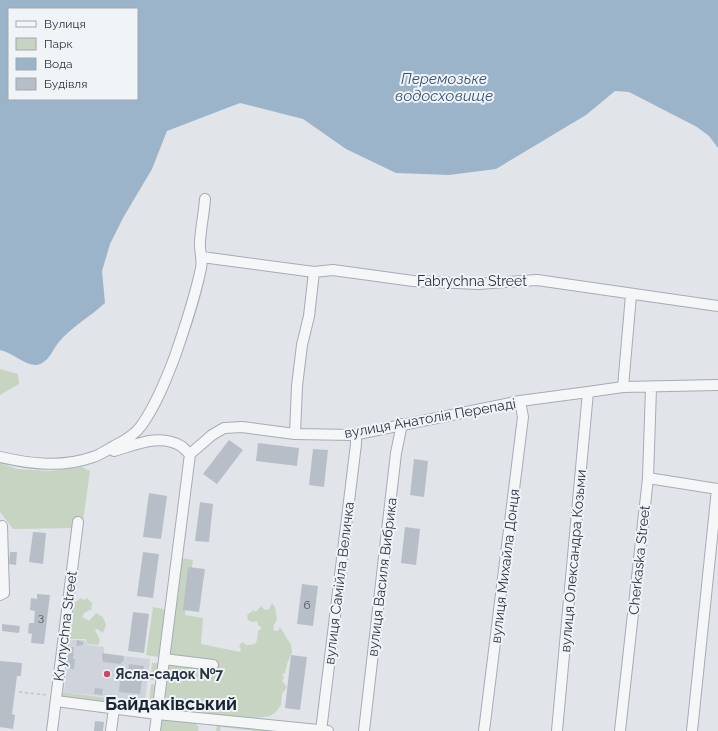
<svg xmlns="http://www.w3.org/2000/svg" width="718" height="731" viewBox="0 0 718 731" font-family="Raleway,sans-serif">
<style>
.built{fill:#cfd4dc}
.green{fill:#c7d4c2}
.water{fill:#9cb4ca;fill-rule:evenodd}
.building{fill:#b8bec7}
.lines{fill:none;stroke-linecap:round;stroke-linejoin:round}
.minor-casing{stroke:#a6acb4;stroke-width:12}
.path{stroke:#bfc3c9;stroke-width:1.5;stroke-dasharray:3 3;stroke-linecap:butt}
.minor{stroke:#f4f6f8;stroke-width:10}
.poi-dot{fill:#d04560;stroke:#f1f4f7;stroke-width:1.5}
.labels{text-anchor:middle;stroke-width:4;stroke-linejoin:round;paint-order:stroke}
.number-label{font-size:12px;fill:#4d5663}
.street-label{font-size:14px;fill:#293342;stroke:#f1f4f7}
.poi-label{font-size:14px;font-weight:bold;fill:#293342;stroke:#f1f4f7;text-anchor:start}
.water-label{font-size:15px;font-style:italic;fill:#335477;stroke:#f1f4f7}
.district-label{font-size:18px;font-weight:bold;fill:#1b2433;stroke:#f1f4f7}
</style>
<rect width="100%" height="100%" fill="#e1e5ea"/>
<!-- built -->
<path class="built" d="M70,640H85L87,645L104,647V654L150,659L145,701L64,692Z"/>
<!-- green -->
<path class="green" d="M0,369L18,374L19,384L0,395Z
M0,463L17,469L49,471L82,467L90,471L82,528L13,529L0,512Z
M181,558L193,560L185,615L203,618L201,644L240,652L241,649L239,646L242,642L247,645L255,644L257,640L258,631L262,628L258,625L257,621L252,622L248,620L247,615L254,610L256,612L261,606L265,610L269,609L272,603L275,607L277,620L274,625L273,630L278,631L280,627L291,645L292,652L287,664L285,673L282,674L284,678L282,681L287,687L282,694L281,705L276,712L270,716L255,718L168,710L163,705C164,693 161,674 170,664V650Z
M81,598L84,600L87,598L93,604L91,606L92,609L84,613L82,617L88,620L89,621L96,613L103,617L106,625L103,633L97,629L95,630L100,640L98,645L87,644L86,639H70L63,692L145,703V705L135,707L58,698L71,602L74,603Z
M153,607L163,609L165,612L159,657L146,655Z
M152,663H158L156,680H150Z
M153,684L155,686L153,702L149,705L151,685Z
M163,719L195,723L199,727L198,731H158L160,722Z
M217,725L301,731H256L221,727L220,731H216Z"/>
<!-- water -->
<path class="water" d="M0,0H718V148L709,136L697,127L629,92L615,91L586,115L496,169L449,175L396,173L346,149L303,119L240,103L167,131L152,169L123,218L110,244L102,271L105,303C90,317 71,327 58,343C52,351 48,363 37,365C25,366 12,352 0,350ZM9,9H137V99H9Z"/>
<!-- building -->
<path class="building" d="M229,440L243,450L217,484L203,474Z
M258,443L299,448L297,466L256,461Z
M313,449L328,450L324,487L309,485Z
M414,459L428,461L424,497L410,495Z
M149,493L167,496L161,539L143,537Z
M200,502L213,504L209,542L195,541Z
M405,527L420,529L416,565L401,563Z
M33,532L46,533L43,564L29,562Z
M10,552H17L16,565L9,564Z
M143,552L159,554L153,598L137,596Z
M188,567L205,569L199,612L183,610Z
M302,584L318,586L313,626L297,624Z
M37,594L50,595L44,644L31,643L32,634L28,633L29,623H34L35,611L30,610L31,598L37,599Z
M133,612L149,614L144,653L128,651Z
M2,624L20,626L19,633L2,631Z
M77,640L83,642V645L76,646Z
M69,647H74L73,653H74L73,659H75L74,669L66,668Z
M102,653L124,656L123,662H121V664L103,662V660L102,659Z
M291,655L307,657L300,710L285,708Z
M0,661L22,663L21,676H17L12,714L15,715L13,729L0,727Z
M129,664L144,666L140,694L119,692L120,681L116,680L117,676H120L121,670L128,671Z
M95,688L103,689L102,695L94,694Z
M95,721L104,722L103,731H94Z"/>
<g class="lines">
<defs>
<path id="minor" d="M202,257L314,272L333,270L413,281L478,284L537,280L718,306
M623,387L631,295
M295,434L297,386L302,345L309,316L314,272
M114,451C135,445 160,433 181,446C184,448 187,452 190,454
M0,457C31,464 62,468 93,457C100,455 107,450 114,446C124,441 135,435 141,426C156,405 166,380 175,356C185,327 195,298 201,268C203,259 199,250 200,241C201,227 204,213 205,199
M648,478L718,489
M0,595L4,593L2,526
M164,659L213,665
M56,701L157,714L328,731
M52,731L78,522
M111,731L114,708
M155,731L190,454L212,435L224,428L242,427L295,434L353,435L520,401L588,392L623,387L718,385
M321,731L356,444V434
M364,731L396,453L402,424
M484,731L523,417L520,401
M557,731L588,392
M620,731L648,478L651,388
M692,731L717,489"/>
</defs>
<!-- minor casing -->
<use href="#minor" class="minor-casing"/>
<!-- path -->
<path class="path" d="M19,692L47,695"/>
<!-- minor -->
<use href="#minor" class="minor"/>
</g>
<!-- markers -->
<circle class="poi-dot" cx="107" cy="674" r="4"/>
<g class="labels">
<!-- number labels -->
<g class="number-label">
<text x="307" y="609">6</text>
<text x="41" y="621">3</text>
</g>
<!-- street labels -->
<g class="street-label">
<text x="472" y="286">Fabrychna Street</text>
<text transform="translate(430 418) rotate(-10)" y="5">вулиця Анатолія Перепаді</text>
<text transform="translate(639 560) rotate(-84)" y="5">Cherkaska Street</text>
<text transform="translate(573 561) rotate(-85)" y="5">вулиця Олександра Козьми</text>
<text transform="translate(505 566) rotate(-83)" y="5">вулиця Михайла Донця</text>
<text transform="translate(382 577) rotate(-83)" y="5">вулиця Василя Вибрика</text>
<text transform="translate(339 583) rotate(-83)" y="5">вулиця Самійла Величка</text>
<text transform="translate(65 626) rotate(-83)" y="5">Krynychna Street</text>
</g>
<!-- poi labels -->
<g class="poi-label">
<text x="115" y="679">Ясла-садок №7</text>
</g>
<!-- water labels -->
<g class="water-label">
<text x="444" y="84">Перемозьке<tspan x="444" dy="17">водосховище</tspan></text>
</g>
<!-- district labels -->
<g class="district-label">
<text x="171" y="710">Байдаківський</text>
</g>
</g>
<!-- legend -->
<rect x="8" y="8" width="130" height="92" fill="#f1f4f7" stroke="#a1a7af"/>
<rect x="16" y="21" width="20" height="6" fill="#f4f6f8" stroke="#a1a7af"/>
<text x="44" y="28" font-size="12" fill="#293342">Вулиця</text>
<rect x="16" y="38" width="20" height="12" fill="#c7d4c2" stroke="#a1a7af"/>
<text x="44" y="48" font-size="12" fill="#293342">Парк</text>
<rect x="16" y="58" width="20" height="12" fill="#9cb4ca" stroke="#a1a7af"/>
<text x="44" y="68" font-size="12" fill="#293342">Вода</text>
<rect x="16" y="78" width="20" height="12" fill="#b8bec7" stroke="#a1a7af"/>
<text x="44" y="88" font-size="12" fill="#293342">Будівля</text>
</svg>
